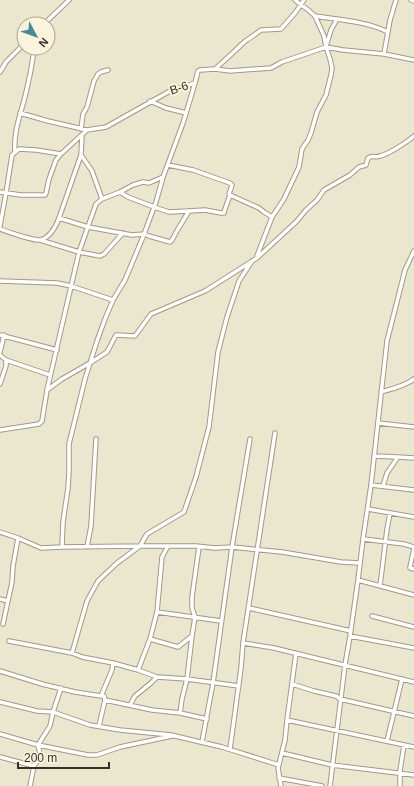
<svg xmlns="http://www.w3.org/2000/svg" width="414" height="786" viewBox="0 0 414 786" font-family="Arial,sans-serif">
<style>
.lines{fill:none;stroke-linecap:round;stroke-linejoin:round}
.minor-casing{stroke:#9f9a84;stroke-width:5.5}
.minor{stroke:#fff;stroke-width:3.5}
.labels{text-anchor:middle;stroke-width:4;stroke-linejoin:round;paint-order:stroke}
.street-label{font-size:12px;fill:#343228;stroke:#f9f4db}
</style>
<rect width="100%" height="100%" fill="#ebe6ce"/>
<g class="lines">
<defs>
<path id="minor" d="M411,0L414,1
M315,16C339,20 366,21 388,32
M44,24L69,0
M326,46L331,30L337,19
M384,54L390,20L396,0
M215,69C224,61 234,52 243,43C249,38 255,35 261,30L281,29L295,13L304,0
M0,72L6,62L24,44
M150,101L166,108L186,113
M20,113L48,121L87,130
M81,129L83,114L87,107L94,81L98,74L101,72L108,70
M82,135L81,155L92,171L102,199
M15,151C13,129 23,109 27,88C29,79 31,71 32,63C33,58 33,53 35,48
M168,165L193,170L230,183L232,185L229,194L230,195L259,208L264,212L272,217
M0,192L21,195H45L46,193L49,179L56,160L61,154L87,130L106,127L170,91L195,83L198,71L200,70L215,69L230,71L271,68L282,62L326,47L343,50L384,54L414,60
M120,192L128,197L154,207L169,212L189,211L205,210L221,213H224V212L230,195
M59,218L88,227L132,235L144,234L149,236L170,242L172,240L178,229L189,211
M0,226L6,193L12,155L19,149L36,150L61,154
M0,229C8,232 34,241 41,240C50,237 56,226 59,218L81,155
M40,240L79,252L100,256L104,254L123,233
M257,256L272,217L284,199L299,167L302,149L308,140L311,133L317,112L326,95L331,75L332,68L330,59L326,47L324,36L315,16L307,9L301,5L295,0
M0,281L57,283L71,286L113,300
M0,335L57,350
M0,352L4,335
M0,355L6,360V366L0,384
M6,360L50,375
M47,390L79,252L96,204L102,199L120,192L133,185L143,182L149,183L163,177
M381,392C392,389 405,386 414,379
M378,423L414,427
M0,430L39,424L42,421L47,390L62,379L90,363L107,352L116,335L135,336L151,314L205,291L257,258L297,221L306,210L317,200L324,190L350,175L359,167L366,165L368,158C372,155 376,158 380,156C389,154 407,142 414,136
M374,456L398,457
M371,485L414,490
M383,486L387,473L398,457L414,458
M368,509L414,517
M0,532L18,538
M363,539L404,544L414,547
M62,547L140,546H196L215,548L232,547L282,552L341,562L360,563
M87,547L91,526L96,439
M199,547L192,597V608L195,617L192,636L178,647L150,639L138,670L157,677L187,679L239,686
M414,548L410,567V568L414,569
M358,580L414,595
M380,586L387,529L390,513
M0,599L8,601
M249,608L351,631
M157,612L221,621
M372,616L414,627
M3,624L12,582L13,566L18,538L41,548L62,547L63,522L68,488L69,472V444L85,379L97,341L105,319L113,300L125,280L143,237L156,202L163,177L183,123L190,100L195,83
M350,636L414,648
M150,639L157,612L162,557L168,546
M9,641L72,653L82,657L113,663L138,670
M243,643L275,433
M72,653L87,601L98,581L117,563L140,546L147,534L184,512L196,477L209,427L218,352L227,317L239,281L252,261
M296,653L287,720L414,747
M113,663L112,670L101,696H104L105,700L152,710L180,713L207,719
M0,671L42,684L75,692L101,696
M292,684L314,691L336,696L340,699L414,716
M0,702L37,711L53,712L90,725L120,730L171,735L192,740L222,747L279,765
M130,705L135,696L151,683L157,677
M180,713L182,699L187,679L192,636
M99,726L105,700
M0,734L38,745L88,755H97L120,747L172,736
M387,741L402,679
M202,742L213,683L232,547L250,439
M230,749L241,668L243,643L274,648L414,682
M282,753L332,765L414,775
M0,757L34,766L38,760L40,754L38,745L50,726L53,712L61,688
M279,778L322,786
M30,786L34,766
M281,786L278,768L285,740L287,720
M330,786L345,665L350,636L358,580L363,539L371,485L387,341L405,270L414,251
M400,786V771L404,745"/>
</defs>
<!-- minor casing -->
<use href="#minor" class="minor-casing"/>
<!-- minor -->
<use href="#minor" class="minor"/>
</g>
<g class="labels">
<!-- street labels -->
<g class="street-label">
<text transform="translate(179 88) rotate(-19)" y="4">B-6</text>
</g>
</g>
<!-- north arrow -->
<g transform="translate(36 36) rotate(131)"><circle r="19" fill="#f9f4db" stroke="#aaa693"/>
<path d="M0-3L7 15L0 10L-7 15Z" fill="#458a97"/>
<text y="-6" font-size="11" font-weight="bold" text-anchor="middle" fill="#343228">N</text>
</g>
<!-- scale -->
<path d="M18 762v6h91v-6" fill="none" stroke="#343228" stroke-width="2"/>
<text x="24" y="762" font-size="12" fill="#343228" stroke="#f9f4db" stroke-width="3" paint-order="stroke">200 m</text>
</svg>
